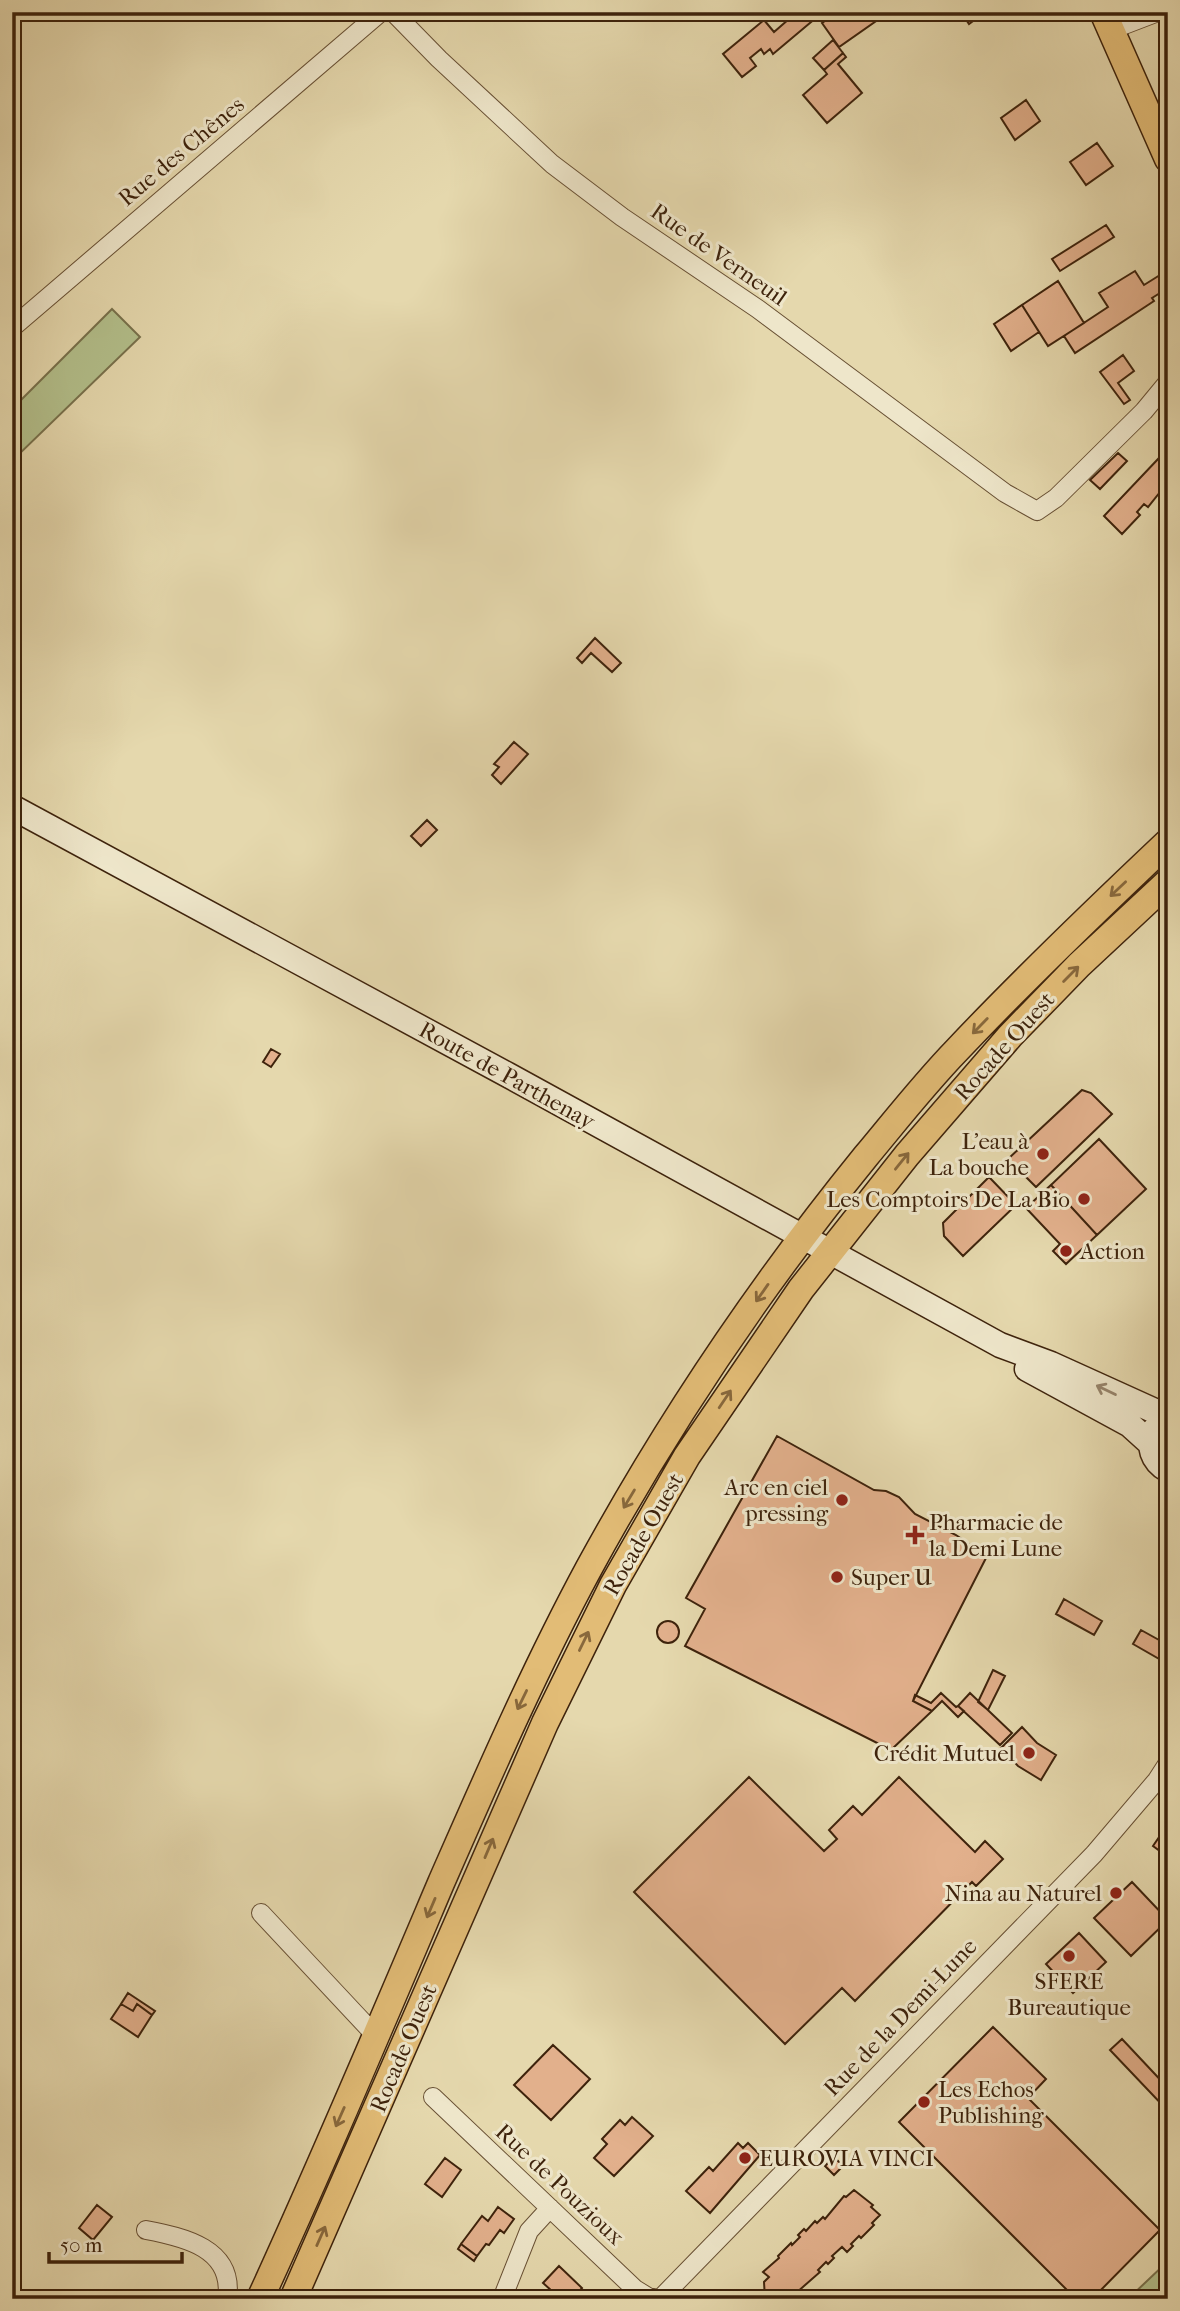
<svg xmlns="http://www.w3.org/2000/svg" width="1180" height="2311" viewBox="0 0 1180 2311" font-family="'IM FELL French Canon',serif">
<style>
.green{fill:#b3bf8b;stroke:#78714c;stroke-width:2}
.building{fill:#e2b08c;stroke:#3e230c;stroke-width:2}
.lines{fill:none;stroke-linecap:round;stroke-linejoin:round}
.minor-casing{stroke:#685034;stroke-width:20}
.secondary-casing{stroke:#3e230c;stroke-width:27}
.primary-casing{stroke:#3e230c;stroke-width:29}
.minor{stroke:#eee6ca;stroke-width:18}
.secondary{stroke:#eee6ca;stroke-width:24}
.primary{stroke:#e2bc76;stroke-width:26}
.oneway{stroke:#88683c}
.oneway2{stroke:#96846b}
.poi-dot{fill:#8f2418;stroke:#eee6ca;stroke-width:2.5}
.labels{text-anchor:middle;stroke-width:6;stroke-linejoin:round;paint-order:stroke}
.street-label{font-size:23px;fill:#3e230c;stroke:#eee6ca}
.poi-label{font-size:23px;fill:#3e230c;stroke:#eee6ca;text-anchor:end}
</style>
<rect width="100%" height="100%" fill="#e5d8ad"/>
<filter id="stains"><feTurbulence type="fractalNoise" baseFrequency=".00286" numOctaves="4"/><feColorMatrix values="0 0 0 0 .2 0 0 0 0 .09 0 0 0 0 .02 0 0 0 .5 -.17"/></filter>
<radialGradient id="worn" r=".72"><stop offset=".6" stop-color="#630" stop-opacity="0"/><stop offset="1" stop-color="#630" stop-opacity=".3"/></radialGradient>
<!-- green -->
<path class="green" d="M112,309L140,337L12,461V409Z
M1168,2261V2299H1128Z"/>
<!-- building -->
<path class="building" d="M797,12H823L773,54L770,49L764,54L761,49L750,58L756,66L742,77L723,54L764,20L774,32Z
M838,12H889L839,47L822,23Z
M961,12H985L969,24Z
M833,40L843,53L824,70L813,58Z
M843,53L846,57L838,64L862,93L827,123L803,95L827,74L824,70Z
M1026,100L1040,121L1015,140L1001,118Z
M1097,143L1113,166L1086,185L1070,162Z
M1106,225L1114,237L1060,271L1052,259Z
M1168,270V288L1152,298L1154,301L1075,353L1064,336L1108,307L1099,293L1135,271L1144,285Z
M1058,281L1084,323L1048,346L1022,305Z
M1022,305L1039,332L1011,351L994,324Z
M1123,355L1134,371L1118,383L1130,400L1124,404L1100,372Z
M1118,453L1127,461L1100,489L1090,480Z
M1159,458L1168,466V482L1148,507L1144,504L1137,512L1140,515L1122,534L1104,516Z
M595,638L621,663L612,672L591,653L582,663L577,658Z
M514,742L528,754L501,784L492,775L499,767L494,764Z
M427,820L437,830L421,846L411,836Z
M271,1049L280,1054L271,1067L263,1062Z
M1082,1090L1091,1093L1112,1114L1036,1187L1008,1159Z
M1099,1139L1146,1189L1097,1235L1051,1185Z
M989,1177L1016,1205L963,1256L944,1236L943,1223Z
M1051,1185L1097,1235L1066,1264L1053,1251L1060,1244L1026,1208Z
M777,1436L874,1490L886,1491L899,1497L915,1514L956,1535L987,1556L913,1701L932,1711L891,1750L685,1646L705,1609L686,1598Z
M1064,1599L1102,1621L1094,1635L1056,1614Z
M657 1632a11 11 0 1 1 22 0a11 11 0 1 1-22 0Z
M1141,1630L1168,1645V1664L1133,1644Z
M993,1670L1005,1676L988,1710L978,1702Z
M941,1693L956,1707L958,1706L964,1711L958,1717L942,1701L932,1711L913,1701L915,1695L931,1703Z
M970,1693L1012,1733L1000,1745L958,1706Z
M1022,1727L1037,1743L1056,1755L1041,1780L1018,1766L1001,1748Z
M749,1777L824,1851L837,1839L829,1830L853,1806L862,1815L899,1777L975,1852L985,1841L1003,1859L976,1886L972,1882L855,2001L842,1988L785,2044L634,1892Z
M1168,1824V1857L1153,1846Z
M1132,1882L1168,1920L1131,1956L1094,1918Z
M1079,1933L1106,1962L1073,1993L1046,1964Z
M128,1993L155,2011L152,2015L137,2004L133,2011L121,2004Z
M121,2004L133,2011L137,2004L152,2015L138,2037L111,2019Z
M993,2027L1046,2079L1028,2098L1160,2230L1092,2299H1076L899,2122Z
M1122,2039L1168,2088V2111L1110,2050Z
M553,2045L590,2079L551,2120L514,2085Z
M632,2117L653,2136L614,2176L594,2158L607,2144L602,2139L620,2120L625,2125Z
M738,2143L743,2148L748,2143L760,2155L710,2213L686,2191L709,2167L713,2171Z
M834,2157L843,2166L834,2175L825,2166Z
M445,2158L461,2170L442,2197L425,2184Z
M854,2190L873,2205L871,2207L880,2215L872,2223L874,2225L861,2238L859,2236L851,2244L853,2246L847,2252L842,2247L832,2256L834,2258L828,2264L826,2262L818,2270L820,2272L796,2293L798,2295L794,2299H765L764,2282L769,2277L763,2272L779,2258L778,2256L791,2243L792,2245L800,2237L798,2235L804,2229L806,2231L815,2221L817,2223L823,2217L825,2219L844,2196L846,2197Z
M97,2205L112,2217L93,2240L79,2228Z
M498,2207L514,2219L504,2233L500,2230L489,2245L486,2244L477,2256L461,2244L482,2216L488,2221Z
M461,2244L477,2256L474,2261L458,2249Z
M559,2266L582,2288L576,2295L580,2299H561L543,2283Z"/>
<g class="lines">
<defs>
<path id="minor" d="M393,12L439,59L552,164L622,217L758,309L1005,493L1037,511L1056,498L1144,411L1168,382
M1111,30L1158,12
M12,328L381,12
M261,1913L376,2036
M433,2097L635,2289L648,2297L659,2299
M146,2230C183,2237 235,2248 227,2299
M502,2299L529,2231L550,2208
M660,2299L1094,1854L1157,1780L1168,1763"/>
<path id="secondary" d="M12,807L508,1075L1000,1345L1051,1364L1168,1417
M1027,1369L1130,1425L1151,1444
M1155,1429C1147,1446 1152,1461 1168,1470"/>
<path id="primary" d="M1103,12L1168,159
M260,2299C323,2162 382,2022 441,1883C488,1776 534,1670 589,1568C668,1423 762,1284 866,1156C896,1120 925,1083 957,1050C1025,978 1096,910 1168,842
M293,2299L545,1723L613,1585L687,1456L801,1289L907,1155L1010,1036L1079,965L1168,882"/>
</defs>
<!-- minor casing -->
<use href="#minor" class="minor-casing"/>
<!-- secondary casing -->
<use href="#secondary" class="secondary-casing"/>
<!-- primary casing -->
<use href="#primary" class="primary-casing"/>
<!-- minor -->
<use href="#minor" class="minor"/>
<!-- secondary -->
<use href="#secondary" class="secondary"/>
<!-- primary -->
<use href="#primary" class="primary"/>
</g>
<!-- one-way arrows -->
<defs><path id="oneway-shaft" d="M-6 0H5M1.5-3L5.5 0L1.5 3" fill="none" stroke-width="1.6" stroke-linecap="round" stroke-linejoin="round" transform="scale(1.75)"/></defs>
<g class="oneway">
<use href="#oneway-shaft" transform="translate(1118 889) rotate(137)"/>
<use href="#oneway-shaft" transform="translate(1071 974) rotate(-45)"/>
<use href="#oneway-shaft" transform="translate(980 1026) rotate(134)"/>
<use href="#oneway-shaft" transform="translate(902 1161) rotate(-51)"/>
<use href="#oneway-shaft" transform="translate(762 1293) rotate(125)"/>
<use href="#oneway-shaft" transform="translate(725 1399) rotate(-56)"/>
<use href="#oneway-shaft" transform="translate(629 1499) rotate(121)"/>
<use href="#oneway-shaft" transform="translate(584 1641) rotate(-64)"/>
<use href="#oneway-shaft" transform="translate(522 1700) rotate(116)"/>
<use href="#oneway-shaft" transform="translate(489 1848) rotate(-67)"/>
<use href="#oneway-shaft" transform="translate(431 1908) rotate(113)"/>
<use href="#oneway-shaft" transform="translate(340 2117) rotate(114)"/>
<use href="#oneway-shaft" transform="translate(321 2236) rotate(-66)"/>
</g>
<use class="oneway2" href="#oneway-shaft" transform="translate(1106 1390) rotate(-154)"/>
<!-- markers -->
<g class="poi-dot">
<circle cx="1043" cy="1154" r="7"/>
<circle cx="1084" cy="1199" r="7"/>
<circle cx="1066" cy="1251" r="7"/>
<circle cx="842" cy="1500" r="7"/>
<path d="M911.5 1524.5h7v7h7v7h-7v7h-7v-7h-7v-7h7z"/>
<circle cx="837" cy="1577" r="7"/>
<circle cx="1029" cy="1753" r="7"/>
<circle cx="1116" cy="1893" r="7"/>
<circle cx="1069" cy="1956" r="7"/>
<circle cx="924" cy="2102" r="7"/>
<circle cx="745" cy="2158" r="7"/>
</g>
<g class="labels">
<!-- street labels -->
<g class="street-label">
<text transform="translate(181 151) rotate(-40)" y="8">Rue des Chênes</text>
<text transform="translate(719 254) rotate(35)" y="8">Rue de Verneuil</text>
<text transform="translate(1004 1046) rotate(-48)" y="8">Rocade Ouest</text>
<text transform="translate(507 1075) rotate(29)" y="8">Route de Parthenay</text>
<text transform="translate(643 1534) rotate(-60)" y="8">Rocade Ouest</text>
<text transform="translate(900 2017) rotate(-46)" y="8">Rue de la Demi-Lune</text>
<text transform="translate(403 2048) rotate(-67)" y="8">Rocade Ouest</text>
<text transform="translate(560 2184) rotate(43)" y="8">Rue de Pouzioux</text>
</g>
<!-- poi labels -->
<g class="poi-label">
<text x="1029" y="1149">L'eau à<tspan x="1029" dy="26">La bouche</tspan></text>
<text x="1070" y="1207">Les Comptoirs De La Bio</text>
<text x="1080" y="1259" text-anchor="start">Action</text>
<text x="828" y="1495">Arc en ciel<tspan x="828" dy="26">pressing</tspan></text>
<text x="929" y="1530" text-anchor="start">Pharmacie de<tspan x="929" dy="26">la Demi Lune</tspan></text>
<text x="851" y="1585" text-anchor="start">Super U</text>
<text x="1015" y="1761">Crédit Mutuel</text>
<text x="1102" y="1901">Nina au Naturel</text>
<text x="1069" y="1989" text-anchor="middle">SFERE<tspan x="1069" dy="26">Bureautique</tspan></text>
<text x="938" y="2097" text-anchor="start">Les Echos<tspan x="938" dy="26">Publishing</tspan></text>
<text x="759" y="2166" text-anchor="start">EUROVIA VINCI</text>
</g>
</g>
<!-- margin -->
<rect width="1180" height="2311" fill="none" stroke="#e5d8ad" stroke-width="42"/>
<rect x="14" y="14" width="1152" height="2283" fill="none" stroke="#3e230c" stroke-width="3.5"/>
<rect x="21" y="21" width="1138" height="2269" fill="none" stroke="#3e230c" stroke-width="2"/>
<!-- scale -->
<path d="M49 2252v10h133v-10" fill="none" stroke="#3e230c" stroke-width="3.5"/>
<text x="60" y="2252" font-size="21" fill="#3e230c" stroke="#eee6ca" stroke-width="5" paint-order="stroke">50 m</text>
<rect width="100%" height="100%" filter="url(#stains)"/>
<rect width="100%" height="100%" fill="url(#worn)"/>
</svg>
